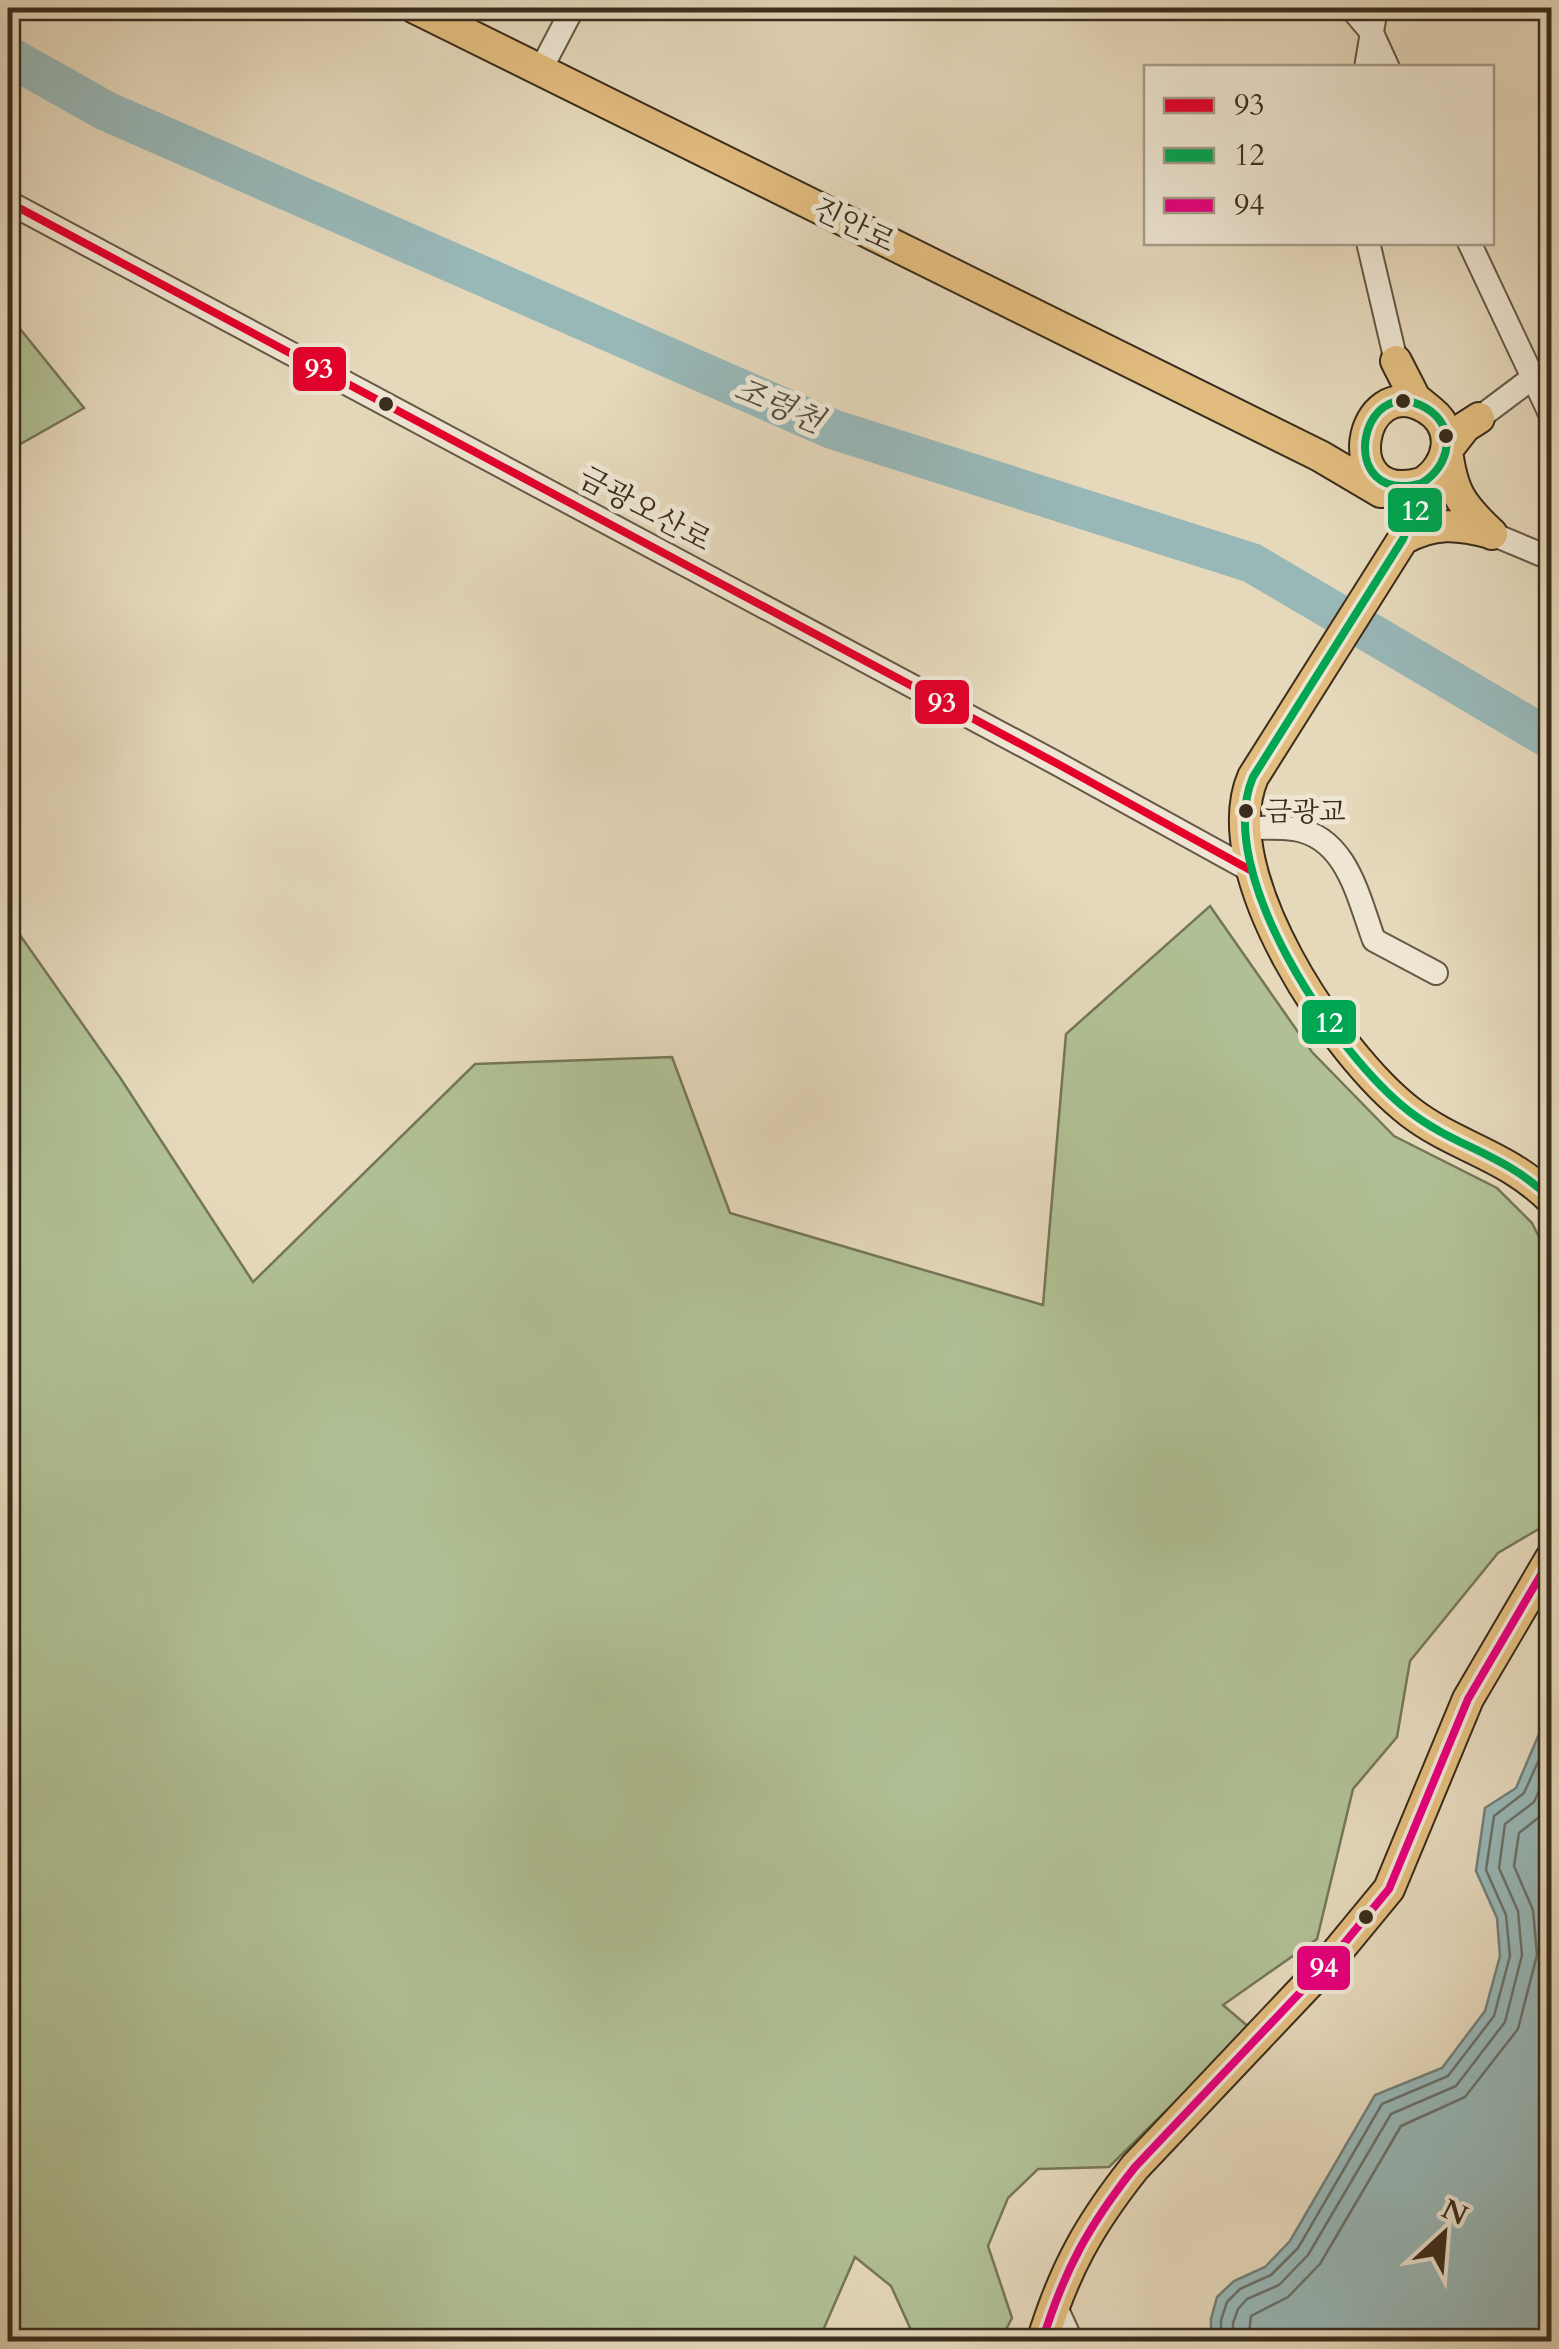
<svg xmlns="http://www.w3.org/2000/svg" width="1559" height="2349" viewBox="0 0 1559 2349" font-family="Cardo,'Noto Serif KR',serif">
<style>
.green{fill:#b0c094;stroke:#757658;stroke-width:2.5}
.water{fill:#98b8b8;stroke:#72807a;stroke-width:2.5}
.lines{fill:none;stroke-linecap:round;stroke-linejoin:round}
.shore{stroke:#69726a;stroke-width:2.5}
.river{stroke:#98b8b8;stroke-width:40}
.minor-casing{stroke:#655844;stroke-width:26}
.major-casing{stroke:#3a2d1c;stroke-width:34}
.minor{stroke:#eee6d3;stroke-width:22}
.major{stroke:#e2bc7e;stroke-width:30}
.bus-1-casing{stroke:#eee6d3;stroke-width:15}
.bus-2-casing{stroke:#eee6d3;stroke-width:15}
.bus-3-casing{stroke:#eee6d3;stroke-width:15}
.bus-1{stroke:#e4002b;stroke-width:8}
.bus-2{stroke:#00a651;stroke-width:8}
.bus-3{stroke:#e5007d;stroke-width:8}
.bus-dot{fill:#3a2d1c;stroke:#eee6d3;stroke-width:4}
.labels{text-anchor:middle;stroke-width:10;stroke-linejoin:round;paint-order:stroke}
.bus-label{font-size:28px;fill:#3a2d1c;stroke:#eee6d3;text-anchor:start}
.street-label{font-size:30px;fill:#3a2d1c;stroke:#eee6d3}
.water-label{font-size:32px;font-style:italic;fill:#525043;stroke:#eee6d3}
.line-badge{stroke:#eee6d3;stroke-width:4}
.badge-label{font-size:28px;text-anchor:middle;font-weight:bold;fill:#fff}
</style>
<rect width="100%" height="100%" fill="#e5d8bb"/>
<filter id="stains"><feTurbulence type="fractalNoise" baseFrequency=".002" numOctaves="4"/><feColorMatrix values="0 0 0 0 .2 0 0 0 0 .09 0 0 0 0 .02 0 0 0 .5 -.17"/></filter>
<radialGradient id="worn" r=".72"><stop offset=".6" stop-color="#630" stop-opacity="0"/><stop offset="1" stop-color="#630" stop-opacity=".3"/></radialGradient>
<!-- green -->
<path class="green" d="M8,314L84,408L8,451Z
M1210,906L1312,1052L1394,1136L1497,1188L1532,1223L1552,1263V1505L1542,1527L1498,1553L1410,1661L1397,1737L1353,1789L1317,1939L1223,2005L1250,2028L1109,2167L1038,2169L1008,2198L988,2246L1012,2318L1000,2341H916L891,2286L855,2257L821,2335L826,2341H8V918L121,1079L253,1282L475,1064L672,1057L730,1213L1043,1305L1066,1034Z"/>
<!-- water -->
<path class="water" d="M1551,1706V2341H1211V2319L1217,2297L1234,2281L1265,2267L1290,2241L1375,2095L1442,2068L1485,2011L1500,1956L1497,1918L1476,1871L1485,1808L1516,1788Z"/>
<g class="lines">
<!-- shore -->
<path class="shore" d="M1221,2342V2320L1227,2302L1240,2289L1271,2275L1298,2248L1382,2104L1448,2076L1494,2016L1510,1956L1506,1915L1486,1870L1494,1816L1524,1793L1552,1731
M1233,2342V2323L1238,2309L1247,2299L1279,2285L1308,2255L1391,2114L1456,2086L1505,2022L1522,1955L1518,1911L1499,1868L1505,1824L1534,1802L1552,1762
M1248,2342L1251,2316L1288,2297L1320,2264L1401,2126L1465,2097L1518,2029L1537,1955L1533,1910L1514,1866L1519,1833L1543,1814L1552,1800"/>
<!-- river -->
<path class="river" d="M8,56L106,111L832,429L1252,563L1552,740"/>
<defs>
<path id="minor" d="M1351,8L1372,33L1388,68
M1366,68L1376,8
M541,69L573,8
M8,202L1056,763L1252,871
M1368,242L1396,361
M1469,242L1552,418
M1479,418L1531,379
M1492,534L1552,559
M1245,828C1261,828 1278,827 1294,829C1347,837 1358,897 1374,940L1436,973
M1054,2303L1072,2342"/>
<path id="major" d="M415,8L1320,456L1381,492
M1396,361L1415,398L1432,412
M1479,418L1465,427L1447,450C1452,492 1461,505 1492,534
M1422,483C1334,508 1358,369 1426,408C1458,427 1450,466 1422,483L1419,501L1403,539L1253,777C1212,872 1336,1055 1410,1112C1457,1148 1506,1154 1552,1200
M1403,539C1434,522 1457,524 1491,533
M1042,2342C1064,2270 1089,2225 1135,2167L1328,1963L1389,1889L1468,1699L1552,1556"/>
</defs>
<!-- minor casing -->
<use href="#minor" class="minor-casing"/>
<!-- major casing -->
<use href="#major" class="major-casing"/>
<!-- minor -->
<use href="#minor" class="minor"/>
<!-- major -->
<use href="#major" class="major"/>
<defs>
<path id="bus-1" d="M8,202L1056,763L1252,871"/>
<path id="bus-2" d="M1422,483C1334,508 1358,369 1426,408C1458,427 1450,466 1422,483L1419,501L1403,539L1253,777C1212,872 1336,1055 1410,1112C1457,1148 1506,1154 1552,1200"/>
<path id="bus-3" d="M1042,2342C1064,2270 1089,2225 1135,2167L1328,1963L1389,1889L1468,1699L1552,1556"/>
</defs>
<!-- bus-1 casing -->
<use href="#bus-1" class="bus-1-casing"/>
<!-- bus-2 casing -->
<use href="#bus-2" class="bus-2-casing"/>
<!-- bus-3 casing -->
<use href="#bus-3" class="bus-3-casing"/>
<!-- bus-1 -->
<use href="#bus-1" class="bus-1"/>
<!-- bus-2 -->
<use href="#bus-2" class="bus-2"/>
<!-- bus-3 -->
<use href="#bus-3" class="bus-3"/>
</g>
<!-- markers -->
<g class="bus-dot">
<circle cx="1403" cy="401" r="9"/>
<circle cx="386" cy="404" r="9"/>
<circle cx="1446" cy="436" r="9"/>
<circle cx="1246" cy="811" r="9"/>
<circle cx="1366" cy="1917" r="9"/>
</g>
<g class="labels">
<!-- bus labels -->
<g class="bus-label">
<text x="1265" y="821">금광교</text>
</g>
<!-- street labels -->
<g class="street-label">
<text transform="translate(854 225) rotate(26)" y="10">진안로</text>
<text transform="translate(645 509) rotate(28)" y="10">금광오산로</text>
</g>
<!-- water labels -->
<g class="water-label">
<text transform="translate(779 405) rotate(23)" y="11">조령천</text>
</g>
</g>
<g class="line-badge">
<rect x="291" y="345" width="57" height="48" rx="10" fill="#e4002b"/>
<rect x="1386" y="486" width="58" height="48" rx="10" fill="#00a651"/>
<rect x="913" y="678" width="58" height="48" rx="10" fill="#e4002b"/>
<rect x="1300" y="998" width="58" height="48" rx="10" fill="#00a651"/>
<rect x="1295" y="1944" width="57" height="48" rx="10" fill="#e5007d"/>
</g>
<g class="badge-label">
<text x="319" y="378">93</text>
<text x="1415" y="520">12</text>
<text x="942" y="712">93</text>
<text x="1329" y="1032">12</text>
<text x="1324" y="1977">94</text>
</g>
<!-- margin -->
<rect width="1559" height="2349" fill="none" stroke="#e5d8bb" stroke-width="40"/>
<rect x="10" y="10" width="1539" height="2329" fill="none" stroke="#3a2d1c" stroke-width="5"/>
<rect x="20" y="20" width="1519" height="2309" fill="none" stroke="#3a2d1c" stroke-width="2.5"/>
<!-- legend -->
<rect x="1144" y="65" width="350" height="180" fill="#eee6d3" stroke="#a69c8a" stroke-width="2.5"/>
<rect x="1164" y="98" width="50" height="15" fill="#e4002b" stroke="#a69c8a" stroke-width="2.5"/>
<text x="1234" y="115" font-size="30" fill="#3a2d1c">93</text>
<rect x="1164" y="148" width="50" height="15" fill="#00a651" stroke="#a69c8a" stroke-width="2.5"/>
<text x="1234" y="165" font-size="30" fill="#3a2d1c">12</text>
<rect x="1164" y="198" width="50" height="15" fill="#e5007d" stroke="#a69c8a" stroke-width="2.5"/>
<text x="1234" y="215" font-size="30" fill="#3a2d1c">94</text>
<!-- north arrow -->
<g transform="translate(1444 2234) rotate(26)" stroke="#eee6d3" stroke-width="8" paint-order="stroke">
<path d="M0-8L18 38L0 25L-18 38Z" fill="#3a2d1c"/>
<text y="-15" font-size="28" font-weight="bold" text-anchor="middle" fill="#3a2d1c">N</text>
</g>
<rect width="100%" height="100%" filter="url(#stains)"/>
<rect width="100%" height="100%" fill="url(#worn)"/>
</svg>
